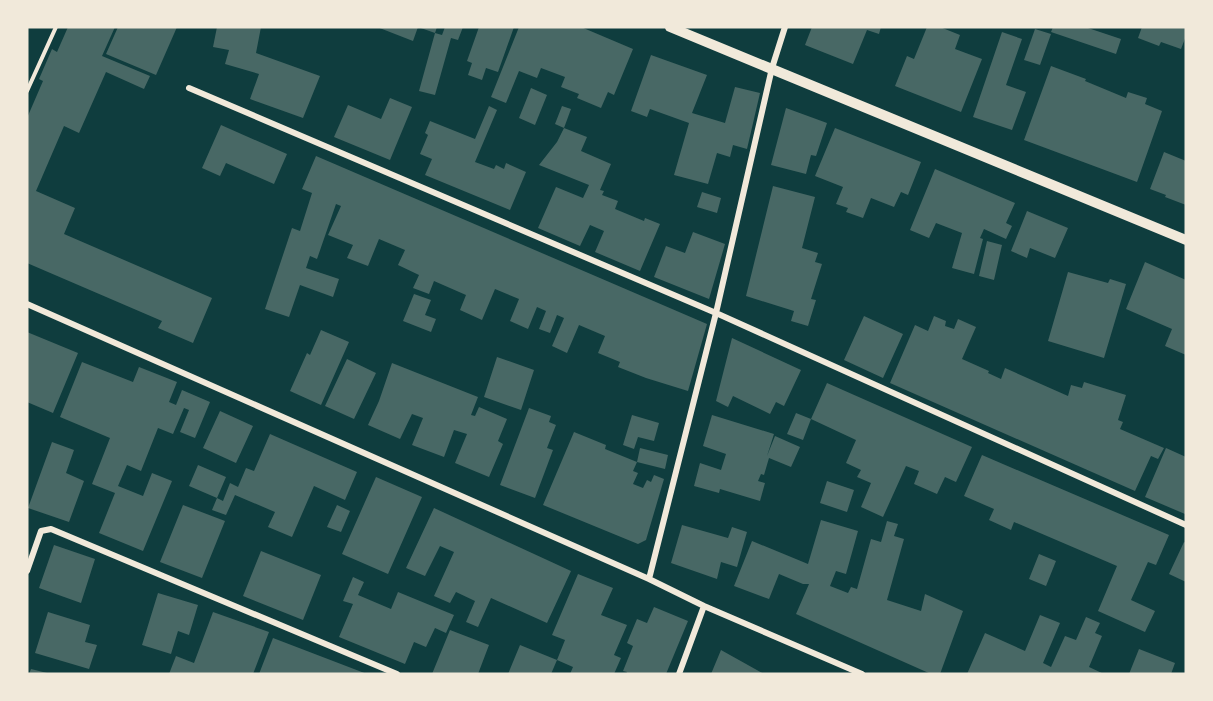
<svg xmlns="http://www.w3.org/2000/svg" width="1213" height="701" font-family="Quicksand,sans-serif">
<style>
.building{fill:#486865}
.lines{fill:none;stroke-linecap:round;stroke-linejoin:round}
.path{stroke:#f1e9da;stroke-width:4}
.minor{stroke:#f1e9da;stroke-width:6}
.tertiary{stroke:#f1e9da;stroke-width:10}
</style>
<rect width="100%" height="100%" fill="#0f3d3e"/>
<path class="building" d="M68,27H115L102,56L150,76L144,89L106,72L79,133L64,126L36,191L75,208L64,234L212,298L193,343L158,328L162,321L27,263V118L43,81L39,79L52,49L57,52Z
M118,27H177L156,75L106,54Z
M217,27H261L256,53L320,76L303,118L250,99L259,74L225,64L229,50L213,47Z
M377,27H437L435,33L418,27L413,41Z
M445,27H463L458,40L451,38L435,95L419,91L435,33L442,35Z
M479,27H514L498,72L486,68L482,80L468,75L472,63L467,61Z
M519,27H581L633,49L614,95L608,92L601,108L577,98L579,94L561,87L565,77L541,68L537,78L519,71L506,103L491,97Z
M812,27H881L879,34L867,30L853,64L805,45Z
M927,27H940L960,35L955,49L982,59L961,112L895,86L907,56L914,59Z
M1053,27H1085L1121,39L1116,54L1051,32Z
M1142,27H1186V36L1181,49L1161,42L1159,46L1138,38Z
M1035,29L1051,34L1040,65L1024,60Z
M1002,32L1022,39L1006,85L1026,92L1012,130L973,117Z
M651,55L707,75L692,113L725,123L735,87L760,93L747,149L733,145L730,157L717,153L708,184L674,175L689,123L650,109L647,117L631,111Z
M1051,66L1086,79L1085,81L1126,98L1128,92L1147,98L1145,104L1162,111L1137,182L1024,140Z
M531,88L547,95L535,125L519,118Z
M390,98L412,107L390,160L334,137L348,105L381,119Z
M489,106L497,110L475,162L494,169L496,165L504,169L506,163L526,172L510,210L425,175L432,159L420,154L428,135L425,133L430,121L475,139Z
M562,106L571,109L564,128L555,124Z
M786,108L827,123L816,156L811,155L806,174L771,165Z
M221,125L287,154L274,184L226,163L220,176L202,168Z
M564,128L587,137L581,151L611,164L600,190L604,191L602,195L618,201L615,209L644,221L645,218L660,224L640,271L595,252L604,231L590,225L580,246L538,228L556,187L583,198L589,185L539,165L557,142Z
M835,128L921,162L908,195L901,192L894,207L871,198L863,218L846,212L848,208L836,204L843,187L815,176Z
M1164,152L1186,161V205L1165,197L1166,195L1150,189Z
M316,156L707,324L688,391L646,378L618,367L620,362L598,353L605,336L579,325L567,353L552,346L564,318L557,315L550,333L539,329L546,311L537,307L528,329L510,321L519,299L495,289L482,320L460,310L466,295L434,281L429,294L413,288L419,275L398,265L405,250L379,239L368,266L347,258L353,245L328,235L341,206L336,204L317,259L310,256L306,268L339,279L333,297L300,285L289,317L265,309L292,228L300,231L312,193L302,189Z
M935,169L1015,203L1006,223L1012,226L1006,239L984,229L980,238L983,239L974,274L952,268L962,233L936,223L929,238L910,230Z
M773,186L815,197L802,248L818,253L815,262L822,264L811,299L816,300L808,326L791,321L794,311L746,296Z
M702,192L721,198L717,213L697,207Z
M1027,211L1068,228L1055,258L1030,248L1027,258L1011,251Z
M693,232L725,244L709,299L654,277L666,246L685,253Z
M987,241L1002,245L994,280L979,276Z
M1145,262L1186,280V355L1165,346L1172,329L1126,309Z
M1068,272L1108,283L1110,279L1126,284L1104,358L1048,341Z
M414,294L431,300L425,315L436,319L431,332L403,321Z
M864,316L903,334L883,378L844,360Z
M934,316L946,321L945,326L954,329L958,319L976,327L962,359L989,371L988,373L1001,379L1005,368L1068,396L1071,385L1082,388L1084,382L1126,395L1118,420L1123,422L1120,429L1164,448L1158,459L1151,456L1135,491L890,383L915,325L928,331Z
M321,330L349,342L321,405L290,391L307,353L310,355Z
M27,332L78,353L53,413L27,402Z
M732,338L801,370L784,406L776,402L770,414L733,396L728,407L716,401Z
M497,357L534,370L521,410L484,397Z
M347,359L376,373L354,419L325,406Z
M82,362L133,382L139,367L177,382L169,402L176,405L182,390L210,402L195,438L180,432L189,410L184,408L173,434L158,428L141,471L127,465L118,486L143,496L152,473L172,481L143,551L99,533L115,493L92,484L110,438L60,417Z
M392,363L478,397L471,415L475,416L479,407L507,419L498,441L503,444L489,477L455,463L467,434L454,430L444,457L412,445L423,418L412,414L400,439L368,425L379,401Z
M827,383L972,447L956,482L945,477L937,494L914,484L919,471L906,466L883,517L861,507L871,483L857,477L861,470L846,463L856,440L811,419Z
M529,408L551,416L549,422L556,425L547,448L553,450L535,498L500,485Z
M220,411L253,426L236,463L203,448Z
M796,413L811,419L803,440L787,434Z
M632,415L659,423L654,441L638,437L634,449L623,445Z
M712,415L774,434L767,456L775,436L800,447L791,467L769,458L764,475L761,474L758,481L765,483L760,501L720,489L719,493L694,486L700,463L721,470L726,454L703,446Z
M574,432L606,445L605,449L637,462L633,471L638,473L633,484L643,488L647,480L651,482L654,475L664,479L646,540L638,544L543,505Z
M270,434L357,472L345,500L314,486L292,537L268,527L275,512L235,495L226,515L212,510L217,498L223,501L230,483L238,487L246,468L254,471Z
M52,442L74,450L66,473L84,481L69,522L28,508Z
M640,448L668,455L665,469L637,462Z
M1166,448L1186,457V511L1185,514L1145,497Z
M982,455L1169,535L1156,565L1148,562L1131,600L1155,611L1145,632L1098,611L1117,566L1014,522L1011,530L989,520L994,509L964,496Z
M198,465L226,477L217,498L189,486Z
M376,477L422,497L388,574L342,554Z
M827,481L854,490L847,512L820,503Z
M183,505L225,521L202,578L160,562Z
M337,505L350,511L341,532L327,527Z
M434,508L571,571L547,623L491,598L478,627L466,622L475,601L456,592L450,603L434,596L454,552L440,546L425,576L406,568Z
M821,520L858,531L846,574L836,571L830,586L848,593L851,587L857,589L871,539L881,542L887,521L898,524L894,536L904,539L887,600L921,611L925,594L963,611L940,674H931L796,614L809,584H803L779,574L769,599L734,586L752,541L808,564Z
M682,525L728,538L732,527L747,532L737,567L721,562L717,579L671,563Z
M1184,542L1186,543V582L1169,574Z
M54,545L95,559L81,603L39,588Z
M261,551L321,575L303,620L243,596Z
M1039,554L1056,561L1046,586L1029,579Z
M578,574L613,588L601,615L627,625L614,655L621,658L614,674H570L573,667L557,660L565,640L552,635Z
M353,577L364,582L358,595L391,609L398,592L454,615L446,633L435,628L426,647L414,642L405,664L339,637L353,604L343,601Z
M158,593L198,605L189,635L178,631L171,654L142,645Z
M654,607L688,621L666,674H626L627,672L623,671L633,646L627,643L637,619L647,623Z
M48,612L90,625L85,642L97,645L89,669L35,653Z
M213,612L269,632L253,674H169L176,656L194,663Z
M1040,615L1060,623L1043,663L1051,667L1065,636L1076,640L1086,617L1100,623L1095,633L1102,636L1089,667L1104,674H967L985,633L1025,651Z
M450,630L489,645L478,674H432Z
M273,638L367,674H259Z
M520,645L557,660L551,674H508Z
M1139,649L1175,663L1171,674H1129Z
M721,650L764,674H711Z
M31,669L47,673V674H29Z"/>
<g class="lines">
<path class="path" d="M27,91L56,27"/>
<path class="minor" d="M189,88L716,313L1186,525
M27,304L649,579L704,606L862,674
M27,571L41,531L51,529L397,674
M649,579L716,313L772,68L785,27
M679,674L704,606"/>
<path class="tertiary" d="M670,27L1186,240"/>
</g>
<rect width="1213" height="701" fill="none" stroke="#f1e9da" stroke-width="57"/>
</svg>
